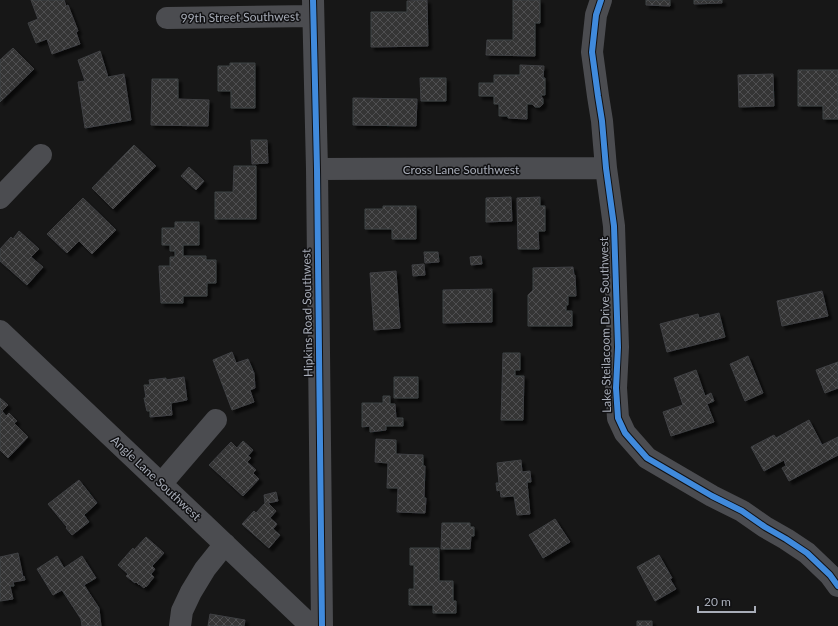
<svg xmlns="http://www.w3.org/2000/svg" width="838" height="626" font-family="Lato,sans-serif">
<style>
.building{fill:url(#building-cross-hatch);stroke:#3f4043;filter:url(#shadow)}
.lines{fill:none;stroke-linecap:round;stroke-linejoin:round}
.minor{stroke:#4b4c50;stroke-width:22}
.cycleway-casing{stroke:#111113;stroke-width:8}
.cycleway{stroke:#408adc;stroke-width:6}
.labels{text-anchor:middle;dominant-baseline:central;stroke-width:3;stroke-linejoin:round;paint-order:stroke}
.street-label{font-size:12px;fill:#a8adb8;stroke:#111113}
</style>
<defs>
<pattern id="building-cross-hatch" width="8" height="8" patternUnits="userSpaceOnUse"><rect width="8" height="8" fill="#353536"/><path d="M0 0l8 8M0 8l8-8" fill="none" stroke="#4f5051"/></pattern>
<filter id="shadow"><feDropShadow dx="3.5" dy="3.5" stdDeviation="1" flood-color="#0009"/></filter>
</defs>
<rect width="100%" height="100%" fill="#171717"/>
<path class="building" d="M31,0H64L66,6L68,5L78,31L76,32L80,44L52,54L47,39L36,43L28,23L38,19Z
M427,0L428,46L371,47V12H407V1Z
M513,0H540V23H535V56L486,55L487,40H513Z
M646,0H670V6L646,5Z
M694,0H722V3L694,4Z
M13,48L34,69L0,102V60Z
M100,51L108,77L124,74L131,120L85,128L78,82L85,81L78,60Z
M230,63H255V108H231V91H218V66H230Z
M520,65L544,66L543,78H545V95H541V96L543,99V104L540,107H535L532,104H527V119L508,118V116H499V104H494V96H479V83H494V75H520Z
M798,70H838V119H823V106H798Z
M773,74L774,106L739,107L738,75Z
M420,78H446V101H421Z
M152,79H178V99L209,100L208,126L151,125Z
M353,98L417,99L416,126L353,125Z
M251,140H267L268,163L252,164Z
M134,145L156,166L113,209L92,188Z
M234,166H256V219H215V192H233Z
M189,167L204,181L196,190L181,176Z
M511,197L512,221L486,222V198Z
M540,197V206H545V231H538L539,249H518L517,198Z
M83,198L116,230L92,254L79,241L67,253L47,234Z
M383,206H416V239H392V229H365V209H383Z
M175,222H199V245H183V256H206V260H216V283H207V296H183V303H161L159,266H170V257H175V251H170V245H162V228H175Z
M19,231L39,249L31,257L43,267L27,285L0,261V249L11,237L13,239Z
M424,252H438L439,262L425,263Z
M481,256L482,264L471,265L470,257Z
M424,264L425,275L413,276L412,265Z
M573,267L574,275H575L576,296H568V305H566V311H572V326H528V295L533,290V268Z
M396,271L400,328L374,330L370,273Z
M492,289V322L443,323V290Z
M822,291L828,316L782,326L777,301Z
M719,313L725,337L667,352L660,324L698,314L699,318Z
M232,352L236,363L248,359L254,373L255,388L250,390L254,402L232,410L213,360Z
M503,353H520V370H515V376H524L523,420H501Z
M748,356L763,393L745,401L730,364Z
M838,362V388L825,393L816,370Z
M696,370L705,396L711,393L714,401L707,404L714,422L671,436L663,412L683,405L674,378Z
M184,377L187,400L171,403L172,415L150,417V411H147L146,407L144,398H146L144,385H150L149,380L166,378V380Z
M394,377H418V398H394Z
M383,396H390V404H395L396,418H403V426H386V430L370,432V426L362,427V403H383Z
M0,398L8,405L2,411L6,416L9,413L17,421L14,423L28,437L8,458L0,450Z
M809,420L822,445L838,437V455L789,481L782,468L786,466L784,460L764,471L751,447L774,435L776,438Z
M376,439L396,440V454L423,455V466H425L424,498H426L425,513L397,512L398,488H387L388,463L375,462Z
M243,441L253,450L248,456L251,458L247,462L256,470L253,473L259,479L243,496L209,465L231,442L237,448Z
M521,460L522,472L530,471L531,482H527L530,514L517,515L514,496L501,497L500,490L497,491L496,483H499L497,463Z
M79,480L97,503L85,514L84,515L89,522L72,535L66,528L67,527L48,504Z
M276,492L278,501L268,503L276,511L270,518L277,524L273,529L280,535L269,548L242,524L254,511L256,513L265,503L264,495Z
M555,519L570,542L543,558L529,535Z
M442,523H470V527H474V536H471L470,549H441Z
M146,537L164,553L152,566L155,569L151,574L154,577L146,587V586L144,588L139,584V585L136,582L135,583L126,576L128,574L118,565L133,548L134,550Z
M410,548H439V581H453V601H456V613H433V605H409V589H414V565H410Z
M18,553L23,577L24,576L25,580L13,582L14,586H10L13,599L0,601V557Z
M659,555L672,578L670,579L676,589L655,601L637,567Z
M57,556L64,568L82,556L96,578L84,585L99,608L101,626H82L81,619L62,590L53,595L37,569Z
M210,614L245,620L244,626H208Z
M637,621H652V626H637Z"/>
<g class="lines">
<path class="minor" d="M313,0L317,169L322,626
M601,0L596,15L592,52L598,96L602,121L606,168L614,226L618,347L616,388L618,418L625,433L647,458L712,496L742,511L765,527L786,539L807,553L830,575L838,586
M167,18L313,16
M317,169L606,168
M0,198L41,155
M0,331L311,626
M161,484L216,420
M180,626L182,611L191,592L205,569L225,544"/>
<defs>
<path id="cycleway" d="M313,0L317,169L322,626
M601,0L596,15L592,52L598,96L602,121L606,168L614,226L618,347L616,388L618,418L625,433L647,458L712,496L742,511L765,527L786,539L807,553L830,575L838,586"/>
</defs>
<use href="#cycleway" class="cycleway-casing"/>
<use href="#cycleway" class="cycleway"/>
</g>
<g class="labels">
<g class="street-label">
<text transform="translate(240 17) rotate(-1)">99th Street Southwest</text>
<text x="461" y="169">Cross Lane Southwest</text>
<text transform="translate(307 313) rotate(-91)">Hipkins Road Southwest</text>
<text transform="translate(605 325) rotate(-91)">Lake Steilacoom Drive Southwest</text>
<text transform="translate(156 478) rotate(43)">Angle Lane Southwest</text>
</g>
</g>
<path d="M698 606v6h57v-6" fill="none" stroke="#a8adb8" stroke-width="2"/>
<text x="704" y="606" font-size="12" fill="#a8adb8" stroke="#111113" stroke-width="3" paint-order="stroke">20 m</text>
</svg>
